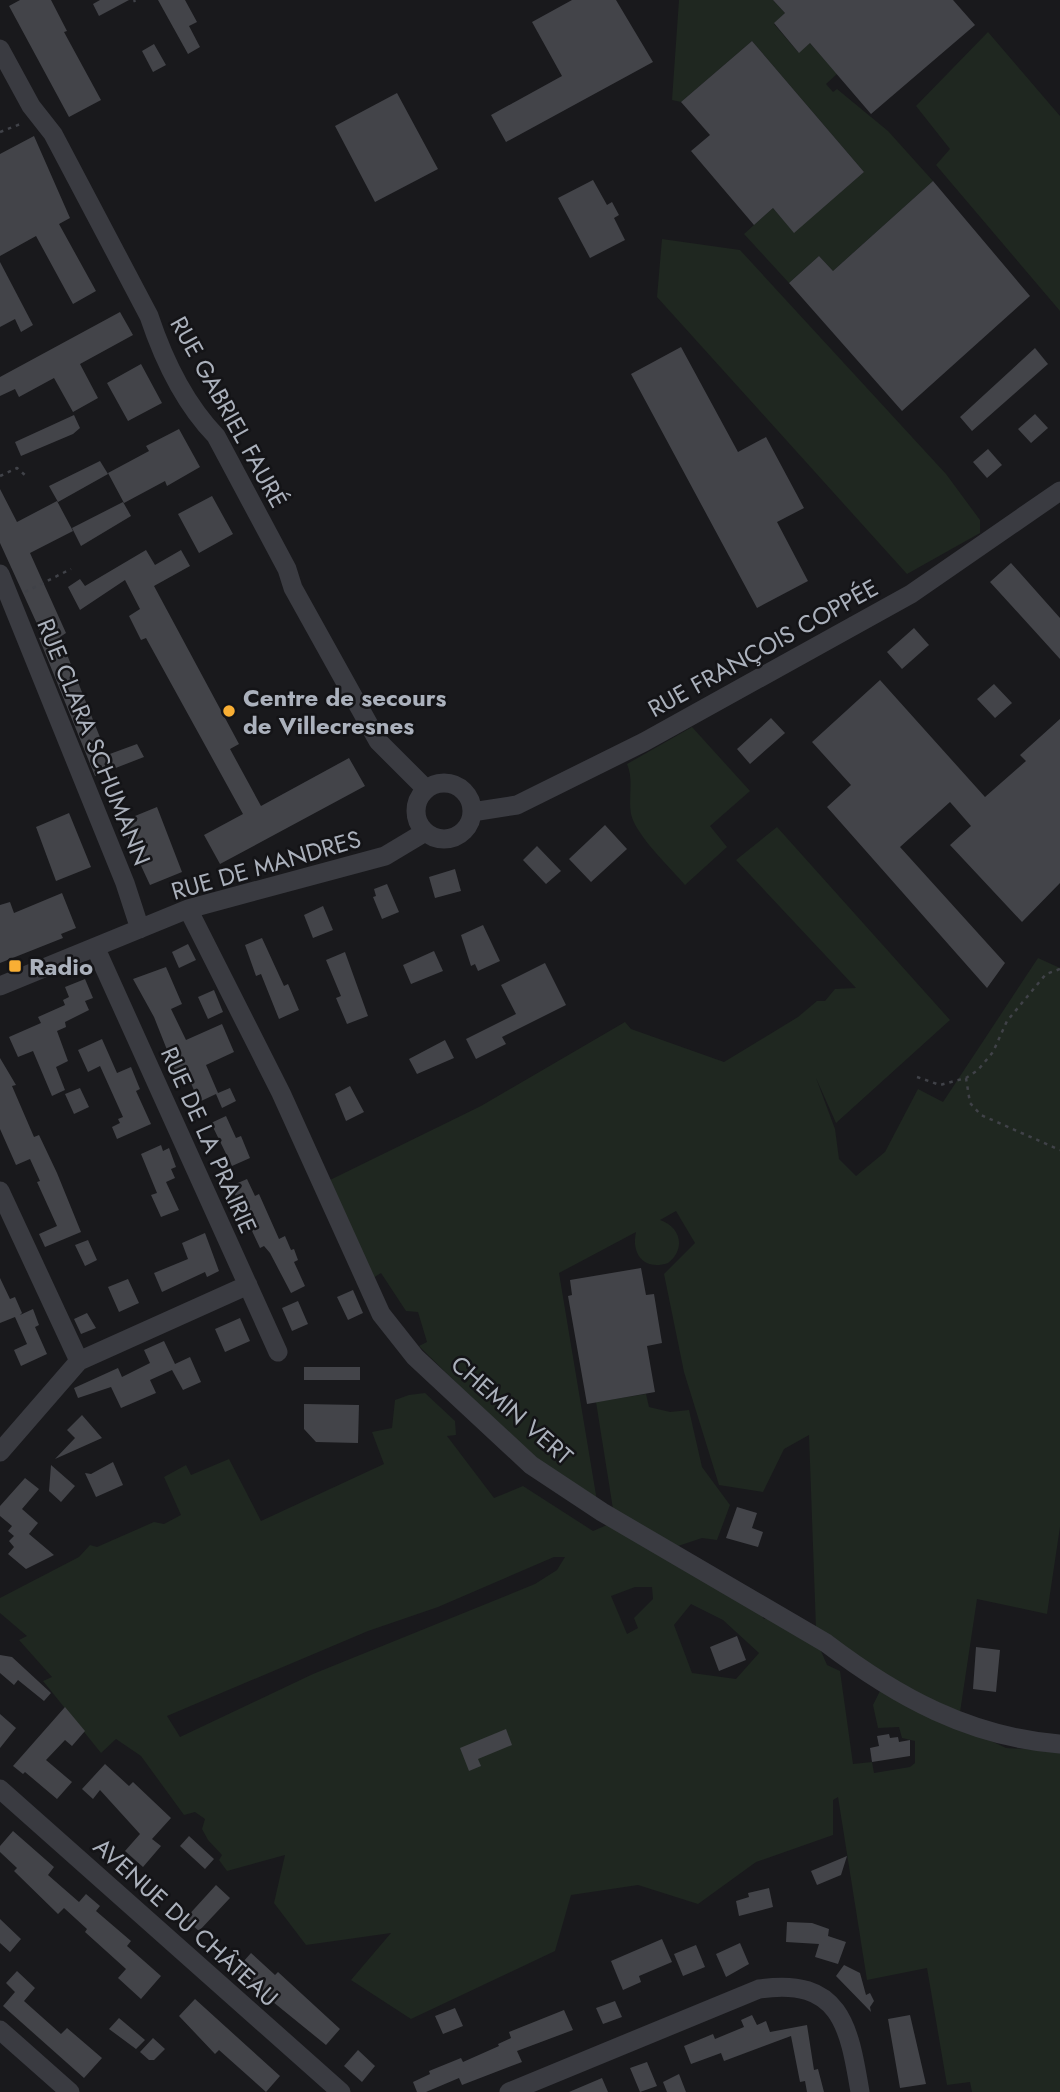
<svg xmlns="http://www.w3.org/2000/svg" width="1060" height="2092" font-family="Jost,sans-serif">
<style>
.green{fill:#1f2720;fill-rule:evenodd}
.building{fill:#434449}
.lines{fill:none;stroke-linecap:round;stroke-linejoin:round}
.path{stroke:#404248;stroke-width:2.5;stroke-dasharray:3.5 5;stroke-linecap:butt}
.minor{stroke:#3a3b41;stroke-width:19}
.poi-dot{fill:#f9af34;stroke:#141417;stroke-width:2.5}
.labels{text-anchor:middle;dominant-baseline:central;stroke-width:5;stroke-linejoin:round;paint-order:stroke}
.street-label{font-size:24px;fill:#abb1bc;stroke:#141417}
.poi-label{font-size:24px;font-weight:bold;fill:#abb1bc;stroke:#141417;text-anchor:start}
</style>
<rect width="100%" height="100%" fill="#19191c"/>
<path class="green" d="M679,0H773L785,13L774,24L798,52L810,43L837,74L826,84L833,92L837,89L888,131L933,181L833,271L819,256L789,283L744,234L773,208L794,232L864,172L752,41L681,102L672,100Z
M988,32L1060,116V311L936,165L950,149L916,106Z
M662,239L740,250L946,474L980,520V533L907,574L657,297Z
M692,727L750,791L710,826L727,847L685,885C670,867 636,836 631,814C628,797 634,780 627,764Z
M777,827L950,1020L836,1123L816,1078L835,1129L839,1159L856,1176L885,1152L918,1089L943,1102L1038,958L1060,968V1527L1047,1614L977,1599L959,1719L851,1655L816,1629L809,1435L784,1449L763,1492L719,1485L684,1372L664,1274L695,1243L676,1211L660,1220C681,1227 686,1249 668,1263C644,1271 631,1254 636,1232L559,1273L597,1501L530,1456L419,1346L427,1342L418,1312L406,1311L381,1273L373,1278L330,1180L481,1106L625,1022L631,1029L724,1062L798,1017L817,1001H825L835,989L856,988L736,860Z
M425,1393L455,1421L456,1435L447,1436L494,1498L523,1486L593,1531L607,1525L742,1589L764,1619L786,1611L809,1623L827,1665L840,1671L853,1764L872,1762L874,1773L910,1767L915,1763V1741L902,1738L899,1727L878,1728L873,1705L881,1689L1006,1748L1060,1751V2092H972L970,2082L947,2085L927,1968L867,1980L838,1797L833,1800V1835L756,1862L698,1904L638,1885L571,1895L555,1951L411,2019L351,1980L391,1933L306,1945L274,1903L285,1855L227,1871L219,1860L222,1855L208,1840L202,1829L205,1819L195,1812L184,1815L141,1756L116,1739L101,1753L43,1681L52,1677L19,1640L27,1636L0,1613V1598L79,1557L90,1545L97,1547L154,1522L164,1524L181,1515L164,1477L186,1465L191,1475L229,1459L261,1521L384,1464L372,1432L392,1428L395,1400L409,1395ZM554,1557H565L557,1570L535,1584L313,1674L180,1737L167,1716L368,1631L438,1607ZM635,1587H652L653,1599L634,1618L638,1628L627,1634L611,1596ZM691,1604L723,1620L759,1653L736,1679L692,1673L674,1625Z
M646,1394L649,1407L670,1412L689,1410L702,1467L730,1505L717,1540L702,1538L678,1546L613,1509L596,1402Z"/>
<path class="building" d="M20,0H51L67,31L64,32L101,100L69,117L9,6Z
M100,0H129L99,16L93,4Z
M158,0H185L197,22L189,26L200,47L188,54Z
M572,0H616L653,62L506,142L491,115L562,76L532,22Z
M773,0H953L975,25L871,114L810,43L799,53L774,23L785,13Z
M752,41L864,172L794,233L773,208L754,225L691,151L710,135L681,102Z
M154,44L166,65L153,72L142,51Z
M397,93L438,169L375,202L335,126Z
M34,136L70,218L59,224L96,291L73,304L36,236L0,256V154Z
M593,180L607,205L612,202L619,215L614,218L625,240L590,258L558,198Z
M933,181L1030,296L902,411L789,283L819,256L833,271Z
M0,262L33,325L21,332L15,319L0,327Z
M120,312L133,335L80,364L98,398L73,412L54,378L19,397L15,389L0,396V377Z
M681,347L738,452L766,437L804,508L777,522L808,581L757,608L631,374Z
M1035,348L1048,364L972,431L960,417Z
M141,364L162,403L128,421L107,383Z
M1035,414L1048,428L1031,443L1018,429Z
M74,415L80,428L73,434L21,456L15,442Z
M179,429L200,467L167,486L165,481L124,503L108,473L149,451L146,446Z
M988,449L1002,465L987,478L973,462Z
M100,461L108,474L58,502L49,486Z
M0,489L17,522L57,501L73,531L30,553L66,633L60,637L107,755L137,744L144,757L95,776L39,638L43,637L0,543Z
M212,496L233,534L199,553L178,514Z
M123,502L131,516L81,546L72,528Z
M146,550L155,565L181,550L190,566L154,586L239,744L230,749L261,806L349,758L365,786L220,864L204,835L243,814L146,638L141,640L129,616L140,609L125,580L80,610L68,587L80,579L85,586Z
M1011,563L1060,618V659L990,582Z
M914,628L929,645L902,669L887,652Z
M880,680L985,797L1026,761L1020,755L1060,719V883L1022,922L950,845L971,826L950,802L900,847L1005,963L987,988L827,807L851,785L812,742Z
M994,684L1012,703L995,718L977,699Z
M771,718L785,733L750,764L737,749Z
M157,807L182,872L150,885L123,827L137,821L135,816Z
M69,813L91,867L56,881L36,827Z
M605,825L627,849L591,882L569,859Z
M537,846L561,871L546,884L523,860Z
M455,869L461,891L435,898L429,877Z
M387,884L399,912L382,919L373,897L376,896L374,889Z
M62,893L76,928L61,934L63,938L0,963V905L10,902L14,913Z
M323,906L333,930L313,938L304,915Z
M483,925L500,961L478,971L475,964L471,966L461,935Z
M262,938L284,986L288,984L299,1010L279,1019L261,974L256,976L245,945Z
M188,944L196,960L179,968L172,952Z
M434,951L443,971L411,984L403,965Z
M345,952L368,1016L347,1024L336,998L341,996L326,960Z
M545,963L566,1005L502,1037L506,1044L476,1059L466,1039L516,1014L501,985Z
M166,967L182,1004L171,1009L186,1040L222,1024L234,1052L206,1065L218,1093L230,1088L236,1101L222,1108L216,1094L199,1102L184,1067L175,1070L154,1017L133,979Z
M85,979L93,998L85,1001L89,1010L65,1022L66,1027L57,1031L68,1061L56,1067L65,1090L52,1096L33,1051L18,1057L9,1037L41,1023L38,1017L65,1005L63,1000L69,997L65,987Z
M214,990L223,1012L208,1019L198,997Z
M102,1039L117,1073L131,1067L140,1089L136,1091L151,1124L117,1139L112,1127L120,1123L118,1119L123,1117L100,1066L88,1072L78,1050Z
M445,1040L454,1058L417,1074L409,1059Z
M0,1058L16,1085L12,1086L34,1137L39,1135L57,1173L81,1232L45,1247L39,1234L57,1226L37,1182L40,1181L30,1159L16,1165L0,1129Z
M350,1086L364,1112L346,1121L335,1094Z
M80,1088L89,1107L74,1114L65,1094Z
M226,1116L236,1138L241,1136L250,1158L232,1166L211,1123Z
M161,1145L163,1151L169,1148L176,1167L171,1169L175,1178L166,1182L179,1210L161,1217L151,1195L157,1193L141,1154Z
M247,1179L255,1196L259,1194L279,1239L285,1236L291,1250L294,1249L298,1260L294,1262L305,1286L291,1293L270,1253L264,1246L260,1248L231,1186Z
M205,1233L219,1271L207,1277L205,1272L162,1292L154,1273L188,1259L182,1243Z
M88,1240L97,1260L85,1266L75,1245Z
M641,1268L646,1295L654,1294L662,1343L647,1346L655,1392L587,1404L568,1296L572,1295L570,1280Z
M0,1278L10,1299L15,1297L22,1313L20,1315L33,1309L39,1325L35,1327L47,1354L21,1366L14,1350L27,1344L15,1317L0,1323Z
M128,1279L139,1303L119,1312L108,1287Z
M353,1290L363,1313L348,1320L337,1297Z
M298,1301L308,1324L292,1331L282,1308Z
M87,1313L96,1328L81,1334L74,1319Z
M240,1318L250,1341L225,1352L215,1329Z
M164,1341L175,1364L190,1357L201,1382L183,1390L172,1370L150,1380L156,1393L121,1408L111,1387L78,1398L74,1388L118,1368L122,1377L150,1363L144,1350Z
M304,1367H360V1380H304Z
M304,1404L359,1405L358,1443L316,1442L304,1429Z
M82,1415L102,1438L55,1459L75,1438L67,1430Z
M113,1462L123,1485L96,1497L85,1473L91,1474Z
M51,1465L75,1486L61,1502L49,1491Z
M25,1478L39,1489L22,1509L38,1523L29,1534L54,1555L26,1569L8,1554L14,1547L9,1541L14,1536L8,1531L12,1526L0,1516V1506Z
M737,1507L757,1513L752,1528L763,1532L758,1547L726,1538Z
M737,1636L746,1660L719,1671L710,1647Z
M976,1647L1000,1650L996,1692L973,1689Z
M0,1655L12,1657L51,1693L44,1701L18,1680L14,1685L0,1673Z
M65,1707L85,1731L72,1746L65,1740L46,1760L72,1782L57,1799L25,1772L23,1774L13,1766Z
M0,1714L16,1728L0,1748Z
M506,1729L512,1745L478,1759L481,1766L469,1771L460,1748Z
M889,1734L890,1738L898,1737L899,1742L910,1740V1756L872,1762L870,1748L879,1746L877,1736Z
M105,1764L129,1786L133,1782L171,1818L152,1839L161,1846L143,1867L125,1851L140,1834L100,1790L93,1799L82,1789Z
M13,1831L54,1867L48,1875L79,1902L86,1894L100,1906L96,1911L131,1941L127,1946L161,1976L141,1999L118,1978L126,1969L85,1932L87,1929L64,1908L58,1914L14,1871L17,1868L0,1852V1846Z
M189,1836L214,1859L205,1869L180,1846Z
M847,1856L841,1875L817,1885L811,1871Z
M216,1885L230,1898L199,1931L185,1919Z
M769,1888L773,1907L739,1916L736,1901L749,1897L748,1893Z
M0,1919L21,1939L10,1952L0,1943Z
M787,1922L812,1923L829,1929L828,1936L846,1942L838,1964L815,1957L819,1944L786,1942Z
M662,1939L672,1962L639,1976L641,1982L623,1990L611,1961Z
M740,1943L749,1964L726,1977L716,1954Z
M696,1945L705,1967L683,1976L674,1954Z
M251,1953L275,1975L278,1972L340,2029L326,2045L235,1971Z
M844,1965L860,1973L866,1995L870,1993L874,2001L870,2007L871,2012L836,1976Z
M17,1971L35,1988L24,2001L61,2034L67,2028L102,2058L84,2078L3,2006L15,1992L6,1983Z
M195,1999L280,2076L266,2092L219,2050L215,2054L179,2016Z
M615,2001L622,2017L603,2024L596,2008Z
M455,2008L463,2026L443,2034L435,2016Z
M564,2010L573,2030L517,2051L522,2062L462,2085L459,2078L426,2092H417L413,2082L430,2074L429,2071L461,2058L463,2062L499,2046L498,2044L511,2038L509,2032Z
M752,2015L757,2025L766,2021L770,2032L807,2025L814,2070L818,2069L824,2092H807L805,2081L800,2082L791,2036L724,2061L721,2053L691,2064L684,2046L713,2034L715,2039L744,2027L741,2020Z
M910,2015L926,2084L900,2088L888,2019Z
M119,2018L145,2040L136,2049L109,2029Z
M153,2038L165,2049L154,2060H149L140,2052Z
M358,2050L375,2066L362,2082L344,2066Z
M647,2062L657,2086L640,2092L630,2068Z
M679,2074L686,2092H667L663,2082Z
M602,2078L608,2092H569Z"/>
<g class="lines">
<path class="path" d="M134,0L135,2
M0,132L23,123
M0,476L17,468L26,476
M25,592L71,569
M917,1077L940,1085L966,1078L978,1070L993,1052L1007,1021L1046,974L1060,969
M966,1078L970,1103L981,1115L1060,1150"/>
<path class="minor" d="M0,49L31,106L53,134L149,316C163,358 185,404 216,436L287,569L293,588L378,741L426,789
M0,574L125,883L140,929
M416 811a28 28 0 1 1 56 0a28 28 0 1 1-56 0Z
M472,812L517,805L644,742L911,594L1060,491
M188,909L281,1093L381,1314L415,1357L531,1465L602,1512L826,1643C897,1697 970,1737 1060,1744
M96,949L278,1352
M0,986L188,909L385,856L425,832
M0,1191L79,1361
M0,1452L79,1361L248,1285
M0,1789L341,2092
M0,2030L70,2092
M509,2092L759,1989C840,1977 849,2025 860,2092"/>
</g>
<g class="poi-dot">
<circle cx="229" cy="711" r="7"/>
<rect x="8" y="959" width="14" height="14" rx="3.5"/>
</g>
<g class="labels">
<g class="street-label">
<text transform="translate(229 412) rotate(61)">RUE GABRIEL FAURÉ</text>
<text transform="translate(763 648) rotate(-29)">RUE FRANÇOIS COPPÉE</text>
<text transform="translate(94 742) rotate(68)">RUE CLARA SCHUMANN</text>
<text transform="translate(266 865) rotate(-16)">RUE DE MANDRES</text>
<text transform="translate(209 1140) rotate(66)">RUE DE LA PRAIRIE</text>
<text transform="translate(512 1410) rotate(41)">CHEMIN VERT</text>
<text transform="translate(186 1922) rotate(42)">AVENUE DU CHÂTEAU</text>
</g>
<g class="poi-label">
<text x="243" y="697">Centre de secours<tspan x="243" dy="28">de Villecresnes</tspan></text>
<text x="29" y="966">Radio</text>
</g>
</g>
</svg>
